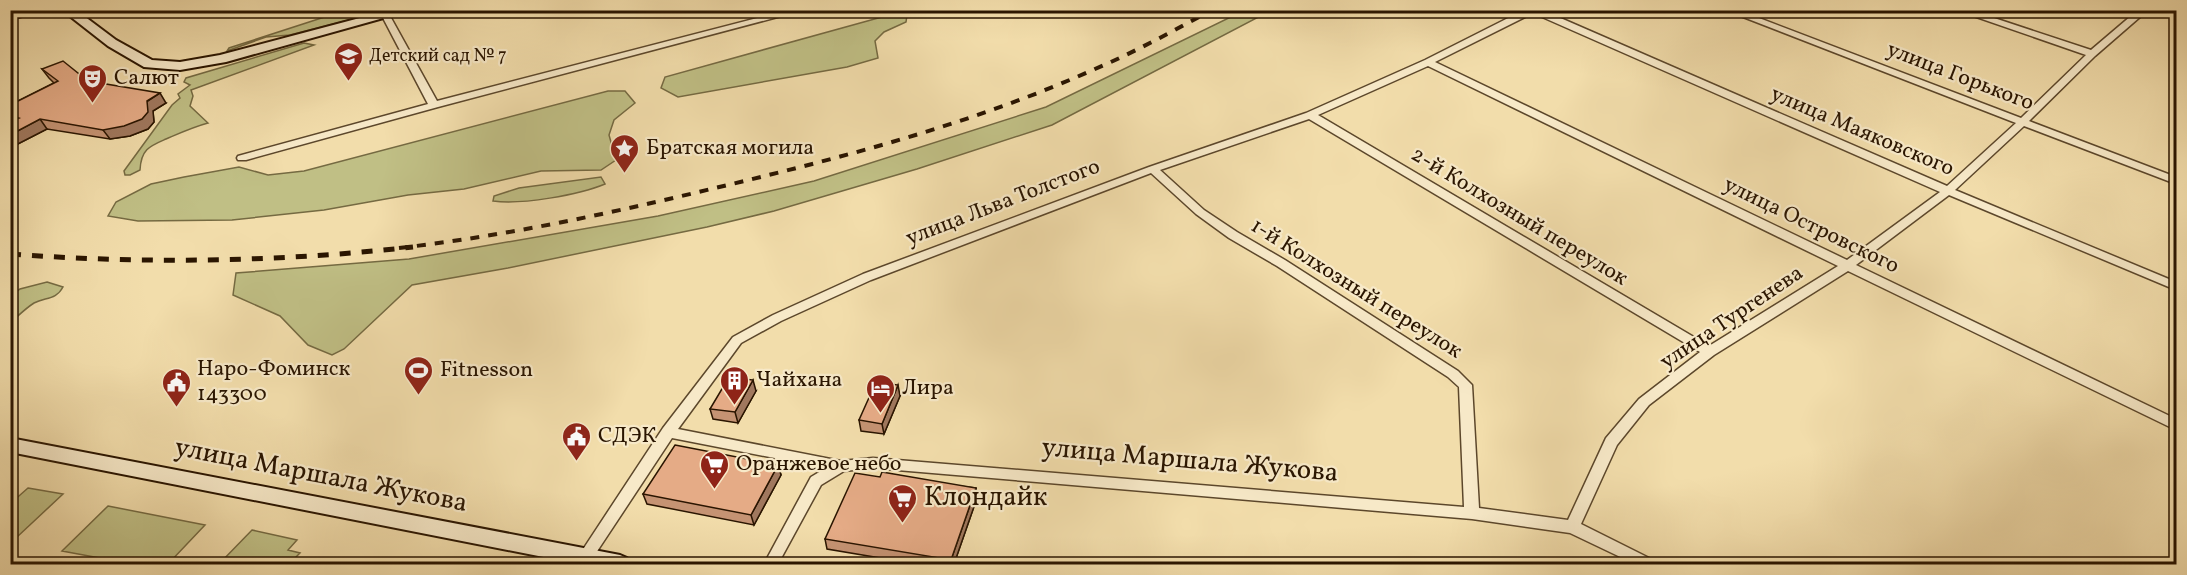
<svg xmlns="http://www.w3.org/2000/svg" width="2187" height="575" font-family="Vollkorn,serif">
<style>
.green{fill:#c0bf85;stroke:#756a42;stroke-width:1.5}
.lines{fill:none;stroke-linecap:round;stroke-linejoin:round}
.street-casing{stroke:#5c472b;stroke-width:3}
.secondary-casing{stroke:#2a1500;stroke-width:4}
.street{fill:#f7e9c8;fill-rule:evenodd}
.secondary{fill:#f7e9c8;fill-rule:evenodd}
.rail-far1{stroke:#2a1500;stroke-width:4;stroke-dasharray:9 9;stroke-linecap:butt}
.rail{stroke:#2a1500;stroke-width:5;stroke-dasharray:11 11;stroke-linecap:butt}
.wall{fill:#c59373;stroke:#2a1500;stroke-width:1.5}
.shaded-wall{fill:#a0785e;stroke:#2a1500;stroke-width:1.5}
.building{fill:#e5ab86;stroke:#2a1500;stroke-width:1.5}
.labels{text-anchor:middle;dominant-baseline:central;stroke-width:4.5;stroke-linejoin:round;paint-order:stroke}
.far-poi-label{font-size:18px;fill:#2a1500;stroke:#f7e9c8;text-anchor:start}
.street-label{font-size:22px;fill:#2a1500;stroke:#f7e9c8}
.poi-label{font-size:22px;fill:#2a1500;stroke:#f7e9c8;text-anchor:start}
.near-street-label{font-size:27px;fill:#2a1500;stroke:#f7e9c8}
.near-poi-label{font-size:27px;fill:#2a1500;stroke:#f7e9c8;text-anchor:start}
</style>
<rect width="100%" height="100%" fill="#f2ddab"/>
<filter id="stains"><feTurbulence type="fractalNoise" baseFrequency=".00333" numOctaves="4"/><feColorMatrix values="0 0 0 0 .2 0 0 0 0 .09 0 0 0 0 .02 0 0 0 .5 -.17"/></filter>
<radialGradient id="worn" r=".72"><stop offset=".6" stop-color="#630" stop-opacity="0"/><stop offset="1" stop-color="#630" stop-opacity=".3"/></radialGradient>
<path class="green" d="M1245,10L1270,11L1052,125L917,169L774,211L707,227L508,268L412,285L344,349L332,355L308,345L280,316L233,295L236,273L409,259L658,216L814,181L1046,107Z
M377,11L380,12L290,35L266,37L227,51L229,48L343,11Z
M889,15H907L906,22L884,32L875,41L878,58L847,67L678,97L661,88L665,77Z
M304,43L314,45L191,90L193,96L190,106L208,123C193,127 180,133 166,139C150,146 141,149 140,170L130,175H125L124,171L172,105L180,98L178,94L190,85L184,82L186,78Z
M608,91H625L635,103L614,120L609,135L616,160L601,170L541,171L464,189L408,195L324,210L232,220L138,221L108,216L116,202L151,184L184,177L239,167L268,175L304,171Z
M601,177L605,184C579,195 521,205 493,201L494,196L519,188Z
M47,282L63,287C56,300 46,297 34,303C26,308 18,316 11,322V296L20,289Z
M28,488L63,494L16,538L11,536V503Z
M108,506L205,525L168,564H132L62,551Z
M252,530L297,540L288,550L300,553L289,564H219Z"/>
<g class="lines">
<defs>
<path id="street" d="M788,10H804L438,107L246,160H238L237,158L238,156L428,104L382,16L383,14H389L390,16L437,101Z
M1524,10H1542L1947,186L2016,123L1725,10H1738L2021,118L2086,55L1956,10H1970L2091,50L2138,10H2148L2095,56L2029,121L2176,177V184L2024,126L1955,190L2176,282V290L1949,195L1856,265L2176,419V430L1848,271L1714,355L1649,405L1617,445L1581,524L1653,560L1655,564H1635L1570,533L1472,519L873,468L844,471L821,485L778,564H764L811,477L826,468L672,438L590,562L585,564L580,562L577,558L580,554L663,428L733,337L773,315L863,274L1149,167L1306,113L1425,60ZM1533,13L1940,192L1847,260L1435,62ZM1428,66L1838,266L1709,346L1318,115ZM1309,119L1700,352L1639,399L1606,438L1568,520L1479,508L1472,385L1458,371L1285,260L1237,232L1204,210L1160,170ZM1151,173L1196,214L1229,238L1277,266L1448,377L1459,387L1464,507L873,458L841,461L678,429L741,343L781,321L871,280Z"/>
<path id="secondary" d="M36,10L34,13L10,19V11Z
M62,10H76L116,40L152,60L180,62L220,55L390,10H412L226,62L180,70L144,67L108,46Z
M10,438L620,555L627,558L630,564H579L10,452Z"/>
</defs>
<use href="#street" class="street-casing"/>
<use href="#secondary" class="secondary-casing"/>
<use href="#street" class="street"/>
<use href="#secondary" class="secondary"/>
<path class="rail-far1" d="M399,248C505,236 607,214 711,189C841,158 972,124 1095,69C1135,52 1173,31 1212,10"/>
<path class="rail" d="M10,254C145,264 278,262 413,247"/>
</g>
<path class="wall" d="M42,69L88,81L166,103L153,111L154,122L148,129L130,136L110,139L47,129L10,148V105L54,83L49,78Z
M756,391L738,423L713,419L710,409Z
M900,396L884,434L861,431L859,420Z
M778,465L781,475L754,525L647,504L643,494Z
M880,477L976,488L977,498L954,564H916L827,549L825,539Z"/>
<path class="shaded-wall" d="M160,93L166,103L153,111L154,122L148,129L130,136L110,139L103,130Z
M40,119L47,129L10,148V135Z
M753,380L756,391L738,423L735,412Z
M898,385L900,396L884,434L882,424Z
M778,465L781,475L754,525L751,515Z
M976,488L977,498L954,564H951V560Z"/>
<path class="building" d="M63,61L88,81L160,93L147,101L148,112L142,119L124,126L103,130L40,119L10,135V122L19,118L10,115V105L58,81L42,69Z
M729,377L753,380L735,412L710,409Z
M876,382L898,385L882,424L859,420Z
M675,445L778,465L751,515L643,494Z
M882,472L976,488L951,560L825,539L855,473L880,477Z"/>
<defs>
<symbol id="school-pin" viewBox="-11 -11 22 30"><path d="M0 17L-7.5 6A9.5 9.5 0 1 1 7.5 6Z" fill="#8f2418" stroke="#f7e9c8"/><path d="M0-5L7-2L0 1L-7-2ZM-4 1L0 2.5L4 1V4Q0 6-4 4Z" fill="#fff"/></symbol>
<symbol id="theatre-pin" viewBox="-11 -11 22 30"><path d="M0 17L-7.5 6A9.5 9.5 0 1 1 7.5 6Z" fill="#8f2418" stroke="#f7e9c8"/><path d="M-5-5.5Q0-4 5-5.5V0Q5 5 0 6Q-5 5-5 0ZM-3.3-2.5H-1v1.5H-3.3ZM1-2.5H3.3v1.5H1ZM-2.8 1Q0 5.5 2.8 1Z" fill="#fff"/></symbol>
<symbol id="sight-pin" viewBox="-11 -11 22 30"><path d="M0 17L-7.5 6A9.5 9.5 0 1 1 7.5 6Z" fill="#8f2418" stroke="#f7e9c8"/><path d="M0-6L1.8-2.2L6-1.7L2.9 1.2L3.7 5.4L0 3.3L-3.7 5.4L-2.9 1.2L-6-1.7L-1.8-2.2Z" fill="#fff"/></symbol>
<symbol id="stadium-pin" viewBox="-11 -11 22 30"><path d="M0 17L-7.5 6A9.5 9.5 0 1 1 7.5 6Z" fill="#8f2418" stroke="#f7e9c8"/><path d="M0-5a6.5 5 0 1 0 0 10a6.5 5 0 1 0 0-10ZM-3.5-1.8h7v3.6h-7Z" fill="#fff"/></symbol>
<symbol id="building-pin" viewBox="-11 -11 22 30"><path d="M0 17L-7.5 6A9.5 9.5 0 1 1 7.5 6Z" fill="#8f2418" stroke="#f7e9c8"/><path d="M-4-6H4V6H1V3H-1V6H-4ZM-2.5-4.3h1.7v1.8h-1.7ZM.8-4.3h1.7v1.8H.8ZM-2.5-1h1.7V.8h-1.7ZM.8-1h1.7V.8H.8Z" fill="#fff"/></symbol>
<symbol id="civic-pin" viewBox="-11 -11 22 30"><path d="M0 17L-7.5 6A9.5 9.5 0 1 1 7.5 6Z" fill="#8f2418" stroke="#f7e9c8"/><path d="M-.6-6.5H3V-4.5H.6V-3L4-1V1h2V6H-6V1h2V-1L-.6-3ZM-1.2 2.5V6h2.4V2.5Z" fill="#fff"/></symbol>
<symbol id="hotel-pin" viewBox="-11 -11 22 30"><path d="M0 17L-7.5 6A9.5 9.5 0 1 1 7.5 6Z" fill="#8f2418" stroke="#f7e9c8"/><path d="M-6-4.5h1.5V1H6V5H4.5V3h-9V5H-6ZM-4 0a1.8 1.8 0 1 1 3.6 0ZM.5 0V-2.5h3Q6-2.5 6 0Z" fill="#fff"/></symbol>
<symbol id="supermarket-pin" viewBox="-11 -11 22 30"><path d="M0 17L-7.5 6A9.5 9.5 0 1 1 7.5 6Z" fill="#8f2418" stroke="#f7e9c8"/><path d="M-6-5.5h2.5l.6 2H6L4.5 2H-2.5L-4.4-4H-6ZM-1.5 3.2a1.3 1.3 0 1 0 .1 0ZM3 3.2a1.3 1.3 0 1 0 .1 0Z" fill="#fff"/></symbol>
</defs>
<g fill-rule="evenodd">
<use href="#school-pin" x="332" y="40" width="33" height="45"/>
<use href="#theatre-pin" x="76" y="62" width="33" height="45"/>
<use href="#sight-pin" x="608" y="132" width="33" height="45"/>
<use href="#stadium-pin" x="402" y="354" width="33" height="45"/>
<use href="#building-pin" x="718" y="364" width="33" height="45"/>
<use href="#civic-pin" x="160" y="366" width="33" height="45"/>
<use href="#hotel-pin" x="864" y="372" width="33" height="45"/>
<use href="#civic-pin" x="560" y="420" width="33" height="45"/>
<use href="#supermarket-pin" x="698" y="448" width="33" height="45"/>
<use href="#supermarket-pin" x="886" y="482" width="33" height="45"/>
</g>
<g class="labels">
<g class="far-poi-label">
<text x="369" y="56">Детский сад № 7</text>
</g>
<g class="street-label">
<text transform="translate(1960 77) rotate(21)">улица Горького</text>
<text transform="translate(1862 132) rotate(23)">улица Маяковского</text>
<text transform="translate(1003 203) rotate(-21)">улица Льва Толстого</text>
<text transform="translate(1519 217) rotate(31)">2-й Колхозный переулок</text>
<text transform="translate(1811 226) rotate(26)">улица Островского</text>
<text transform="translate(1356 289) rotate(32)">1-й Колхозный переулок</text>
<text transform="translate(1732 318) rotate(-34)">улица Тургенева</text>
</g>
<g class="poi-label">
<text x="114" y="78">Салют</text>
<text x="646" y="148">Братская могила</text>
<text x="197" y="369">Наро-Фоминск<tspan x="197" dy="25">143300</tspan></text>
<text x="440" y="370">Fitnesson</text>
<text x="756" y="380">Чайхана</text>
<text x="902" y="388">Лира</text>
<text x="598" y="436">СДЭК</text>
<text x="736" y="464">Оранжевое небо</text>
</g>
<g class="near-street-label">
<text transform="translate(1190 461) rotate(5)">улица Маршала Жукова</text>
<text transform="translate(321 476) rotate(11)">улица Маршала Жукова</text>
</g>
<g class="near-poi-label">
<text x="924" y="498">Клондайк</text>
</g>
</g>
<rect width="2187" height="575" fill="none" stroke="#f2ddab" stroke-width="36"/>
<rect x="12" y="12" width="2163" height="551" fill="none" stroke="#2a1500" stroke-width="3"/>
<rect x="18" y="18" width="2151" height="539" fill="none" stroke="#2a1500" stroke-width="1.5"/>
<rect width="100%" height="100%" filter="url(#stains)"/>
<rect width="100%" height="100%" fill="url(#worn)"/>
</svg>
